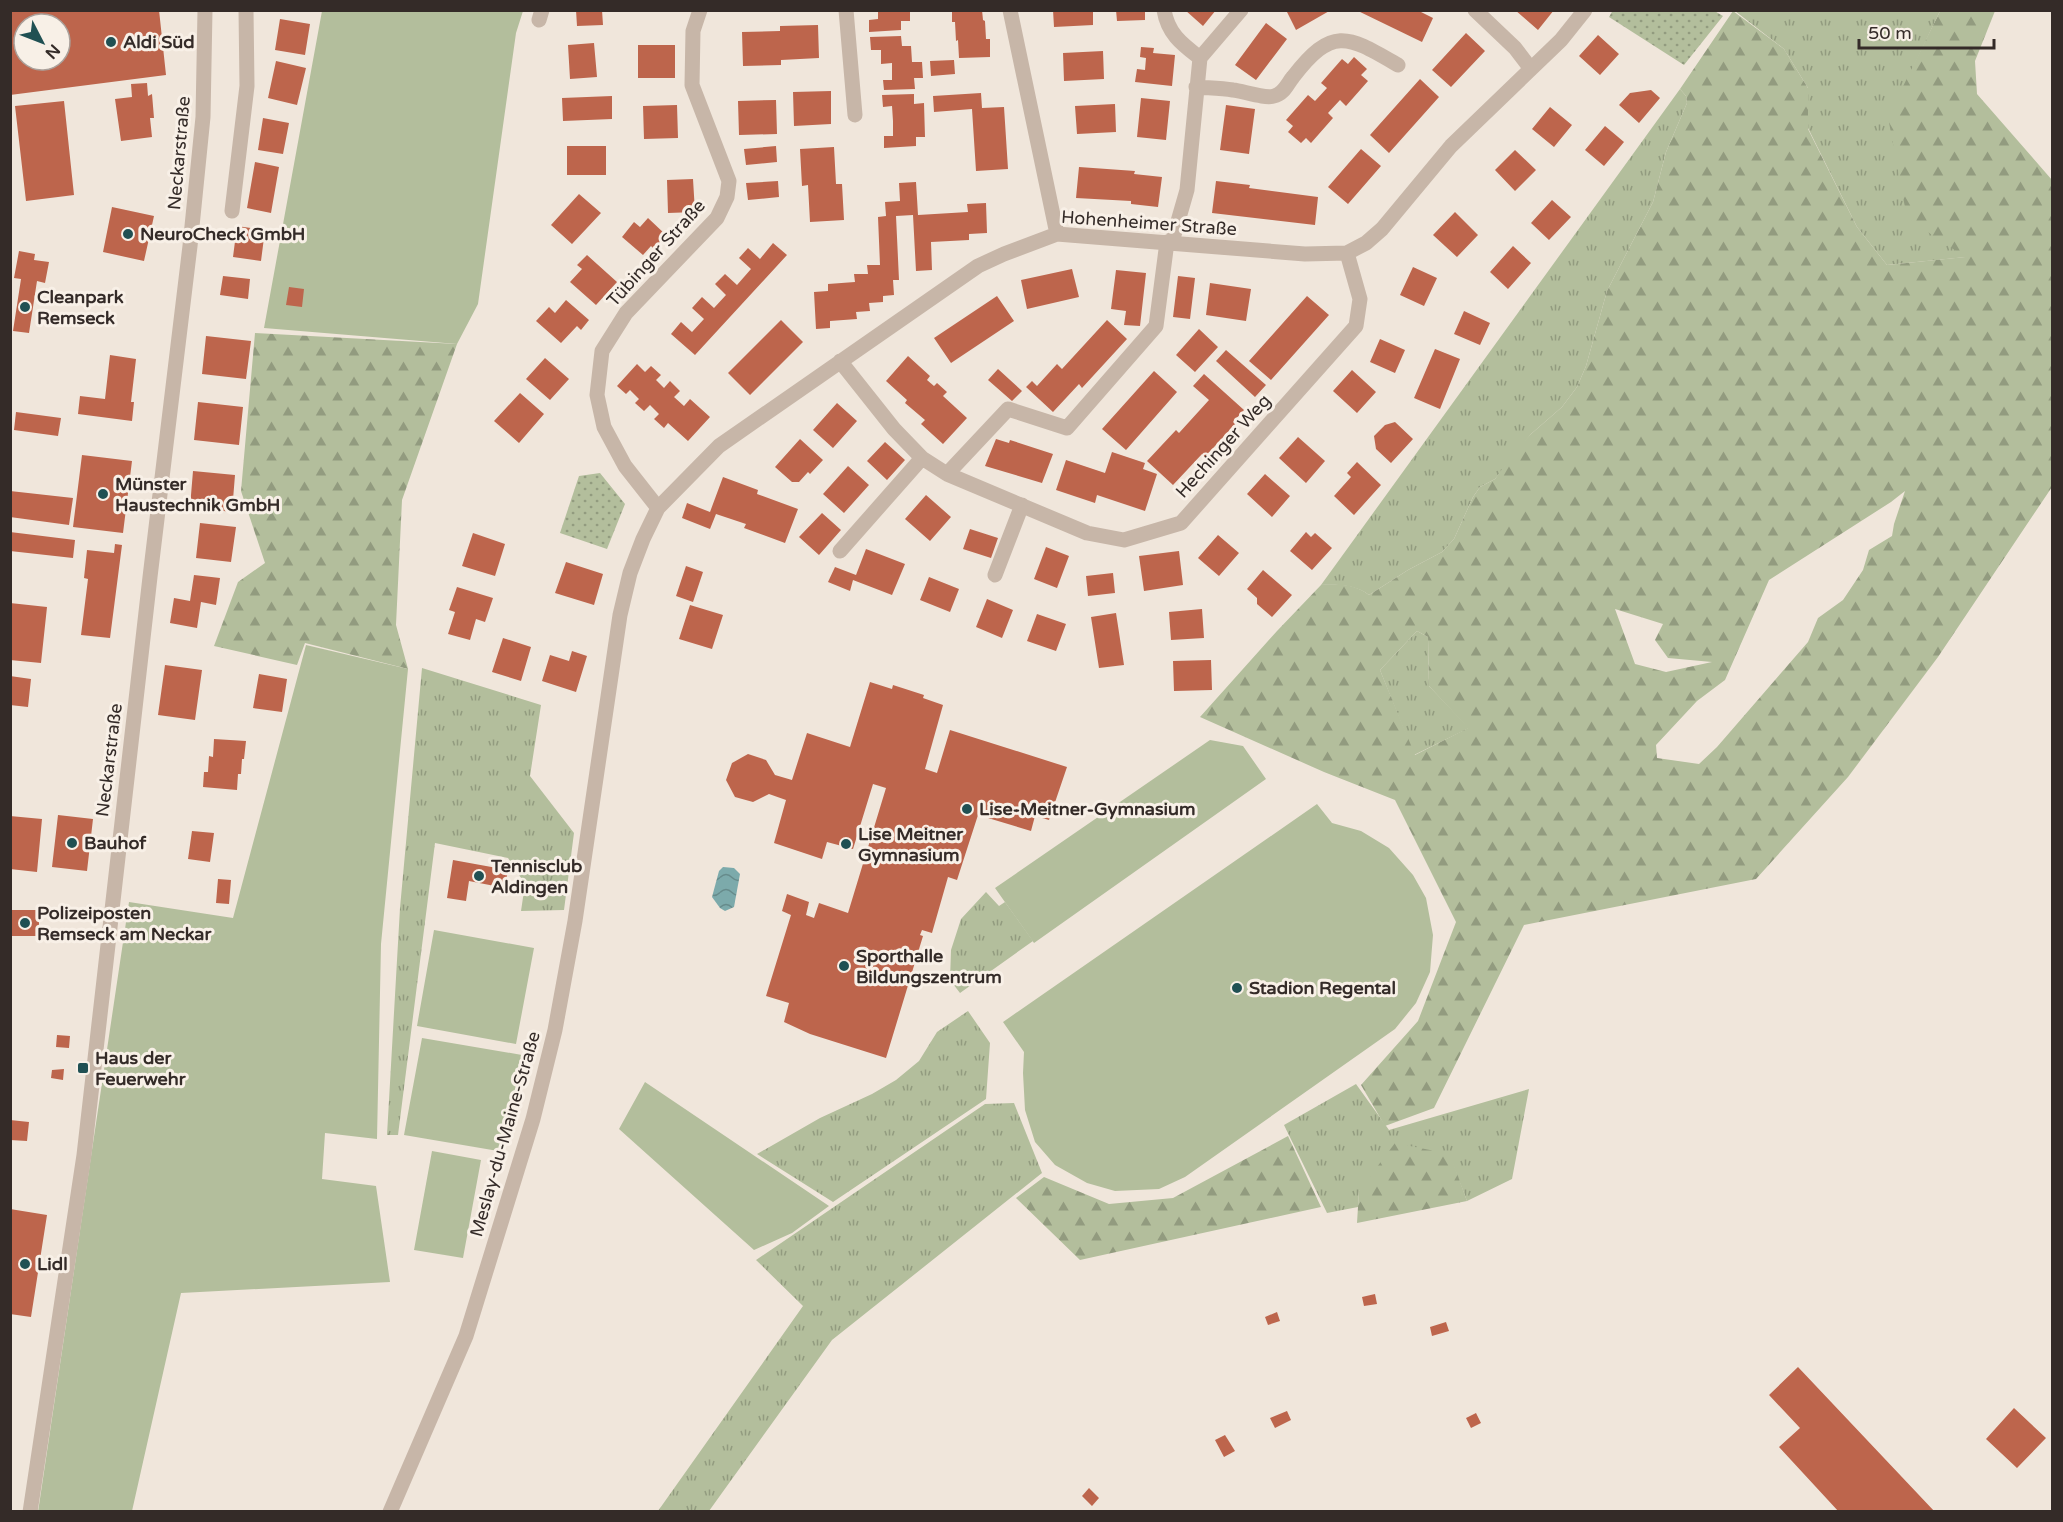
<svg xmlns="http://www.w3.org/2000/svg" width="2063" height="1522" font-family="'Varela Round',sans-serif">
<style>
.grass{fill:url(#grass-tufts)}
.forest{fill:url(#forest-firs);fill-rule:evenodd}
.park{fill:url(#park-dots)}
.garden{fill:#b3be9c}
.water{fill:url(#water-waves)}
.building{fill:#bd654c;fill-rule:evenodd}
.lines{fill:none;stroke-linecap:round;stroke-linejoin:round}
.minor{stroke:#c7b6a8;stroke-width:15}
.poi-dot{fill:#205053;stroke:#f8f0e7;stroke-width:2}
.labels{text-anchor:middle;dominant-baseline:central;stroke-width:6;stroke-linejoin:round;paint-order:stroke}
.poi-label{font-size:18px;font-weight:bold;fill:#342b28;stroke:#f8f0e7;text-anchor:start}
.street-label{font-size:18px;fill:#342b28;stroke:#f8f0e7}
</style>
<defs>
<pattern id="grass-tufts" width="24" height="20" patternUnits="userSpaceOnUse" patternTransform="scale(1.5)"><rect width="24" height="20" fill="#b3be9c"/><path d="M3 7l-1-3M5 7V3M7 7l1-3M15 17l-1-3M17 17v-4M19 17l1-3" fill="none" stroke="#929b7f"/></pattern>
<pattern id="forest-firs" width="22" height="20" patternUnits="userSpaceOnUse" patternTransform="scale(1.5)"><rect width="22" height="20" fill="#b3be9c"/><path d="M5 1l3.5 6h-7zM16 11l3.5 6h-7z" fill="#929b7f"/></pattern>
<pattern id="park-dots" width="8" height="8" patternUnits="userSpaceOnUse" patternTransform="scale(1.5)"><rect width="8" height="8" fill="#b3be9c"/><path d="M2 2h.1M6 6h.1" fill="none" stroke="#929b7f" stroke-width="1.8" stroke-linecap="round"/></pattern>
<pattern id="water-waves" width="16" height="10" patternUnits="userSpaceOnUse" patternTransform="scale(1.5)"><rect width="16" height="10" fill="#7caaab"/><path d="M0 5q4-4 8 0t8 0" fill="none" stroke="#668b8b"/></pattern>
</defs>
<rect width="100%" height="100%" fill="#f0e6db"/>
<path class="grass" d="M1735,11H1940L1889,118L1966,257L1887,265L1857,227L1808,128V88L1784,49Z
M1680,89L1686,96L1687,103L1666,152L1653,202L1607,291L1586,366L1577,387L1562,407L1531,434L1495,479L1480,487L1473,497L1454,539L1442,552L1408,570L1369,595C1357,585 1337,584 1321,585Z
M1417,631L1428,637L1429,686L1469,728L1414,755L1380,670Z
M422,668L541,705L530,776L574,833L564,910L521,911L525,884L508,858L435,843L398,1135H387L400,908Z
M986,892L999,906L1005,902L1033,941L960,993L950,980L951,950L961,919Z
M968,1011L990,1043L986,1099L833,1202L757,1154L820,1118L872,1094L896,1080L919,1061L937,1032Z
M1356,1084L1389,1130L1529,1089L1512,1179L1467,1201L1449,1154L1359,1191L1358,1207L1327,1213L1284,1125Z
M1014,1103L1042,1173L832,1340L709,1511H658L803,1306L756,1260L985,1104Z"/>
<path class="forest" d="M1733,11L1784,49L1808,88V129L1857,227L1887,265L1965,257L1907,218L1888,117L1940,11H1995L1975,61L1977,94L2052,180V487L1938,657L1848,777L1756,879L1524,925L1434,1108L1385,1126L1361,1085L1418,1021L1456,922L1395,800L1324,772L1200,717L1277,631L1321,585C1339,584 1355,584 1369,595L1408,570L1442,552L1454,539L1473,497L1480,487L1495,479L1517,449L1531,434L1562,407L1577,387L1586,366L1607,291L1653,202L1666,152L1687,103L1686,96L1680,89ZM1905,491L1894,524L1892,536L1869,550L1863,570L1843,600L1818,618L1808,642L1717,747L1699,764L1657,758L1656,745L1697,701L1725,680L1769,580L1891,502ZM1615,609L1663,624L1655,640L1668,658L1712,662L1666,672L1635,664ZM1417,631L1428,637L1429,686L1468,728L1415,755L1380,670Z
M255,333L457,344L402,500L396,625L408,669L305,643L297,665L214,646L238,582L265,563L241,491Z
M1288,1136L1321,1207L1080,1260L1016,1198L1044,1177L1109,1204L1173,1198Z
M1395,1143L1450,1154L1467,1201L1357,1223L1359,1191Z"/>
<path class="park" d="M1613,10H1713L1723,16L1684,65L1609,17Z
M600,473L625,504L607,549L560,533L579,476Z"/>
<path class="garden" d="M322,11H523L516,33L478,304L457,344L264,328Z
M306,645L408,669L381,944L377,1139L325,1133L322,1179L376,1186L390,1282L181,1293L132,1511L38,1512L129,902L233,918Z
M1210,740L1243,746L1266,779L1034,943L995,888Z
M1317,804L1332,823L1361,831L1389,848L1413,875L1426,898L1433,935L1430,972L1416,1003L1395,1029L1185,1177L1159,1189L1115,1191L1087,1183L1055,1165L1035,1142L1025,1110L1023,1073L1024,1052L1003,1022Z
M434,930L534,948L516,1044L417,1026Z
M422,1038L522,1055L504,1152L404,1135Z
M645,1082L829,1206L792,1233L754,1250L619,1129Z
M432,1151L481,1160L463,1258L414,1250Z"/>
<path class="water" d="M723,867L734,868L740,874L734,907L725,911L720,908L712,897L719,871Z"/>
<path class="building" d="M10,10H159L166,75L10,95ZM24,24H60V60H24Z
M576,10H602L603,25L577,26Z
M878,10H910V21H901V30L869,32V20L878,19Z
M952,10H982L983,20L985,21L986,39H990V57L959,58L958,40L956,41L955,22H952Z
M1053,10H1093V25L1054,27Z
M1116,10H1145V20L1117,21Z
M1185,10H1216L1203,26Z
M1286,10H1331L1296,30Z
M1356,10H1417L1433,18L1422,42Z
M1515,10H1554L1538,30Z
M280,19L310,24L305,55L275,50Z
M1266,23L1287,39L1256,80L1235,65Z
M818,25L819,58L781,60V65L743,66L742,32L780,31V26Z
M1466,33L1485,51L1451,87L1432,70Z
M1598,35L1619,54L1600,75L1579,56Z
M901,36L902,46H911L912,62H922L923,78H914L915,89L884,90L883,80H892V63L881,64V50H871L870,37Z
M594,43L597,77L570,79L568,45Z
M638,45H675V78H638Z
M1141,47L1154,48L1153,53L1175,55L1172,86L1135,82L1137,69L1145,70L1146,58L1140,57Z
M1103,51L1104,79L1064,81L1063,53Z
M1354,57L1367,69L1361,75L1368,81L1346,106L1340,100L1328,113L1333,118L1311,143L1306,138L1301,143L1288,132L1293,126L1286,120L1308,95L1315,101L1327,88L1321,83L1342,59L1348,64Z
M954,60L955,74L931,76L930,61Z
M276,61L306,68L297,105L268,98Z
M1420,79L1439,97L1389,153L1370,135Z
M147,83L148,96L152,94L154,118H150L152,137L121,141L115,99L132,97L131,84Z
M1651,90L1660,98L1639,123L1619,105L1630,93Z
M831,91V124L794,126L793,92Z
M981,93L982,108L1004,107L1008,169L976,171L972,109L934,112L933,96Z
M914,94V104L924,103L925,137H916V146L884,148V136H893V121L892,106L883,107L882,95Z
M612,96V119L563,121L562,98Z
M1141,98L1170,101L1166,140L1137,137Z
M776,100L777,134L739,135L738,101Z
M64,101L74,195L26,201L15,106Z
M1115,104L1116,132L1077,134L1075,106Z
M677,105L678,138L644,139L643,106Z
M1226,105L1255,109L1249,154L1220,150Z
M1550,107L1572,125L1554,147L1532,129Z
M263,118L289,123L283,154L258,150Z
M1605,126L1624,142L1604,166L1585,150Z
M567,146H606V175H567Z
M776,146L777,162L746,165L744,149Z
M834,147L836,184H842L844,220L810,222L808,185L802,186L800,149Z
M1361,149L1381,166L1348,204L1328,187Z
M1515,150L1536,170L1515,191L1495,170Z
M255,162L279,167L271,213L247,208Z
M1079,167L1135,171L1134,174L1162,177L1158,207L1131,204V201L1076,198Z
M693,179L695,212L668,213L667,180Z
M778,181L779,197L748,200L746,183Z
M1216,181L1250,185L1249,188L1318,197L1315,225L1212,213Z
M916,182L918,215L968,212L967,204L986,203L987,233L969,234V240L931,242L932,270L916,271L913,215L896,216L899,280H893L894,295L883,296V302L869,303L870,311L856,312L857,319L830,321V328L816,329L814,292L828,291V284L855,282L854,274H868L867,265H880L878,217L886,216L885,202L900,201L899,183Z
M579,194L601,213L572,244L551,225Z
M1552,200L1571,217L1549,240L1531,223Z
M112,207L154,216L144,261L103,252Z
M1455,212L1478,235L1457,257L1433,235Z
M648,218L666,235L654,249L651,246L643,255L622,237L634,222L640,227Z
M237,226L265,230L261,261L233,257Z
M773,243L787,255L695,355L671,334L681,322L692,332L704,319L692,308L702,297L714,308L726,295L715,284L725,274L737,285L751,269L739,258L748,248L760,259Z
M1513,246L1531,263L1508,289L1490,272Z
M19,251L35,254L34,260L49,262L45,283L37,281L29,333L13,331L21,279L14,278Z
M587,255L617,282L596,305L570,282L582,269L577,265Z
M1413,267L1437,278L1424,306L1400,295Z
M1072,269L1079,297L1027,309L1021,280Z
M1116,270L1146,273L1140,326L1124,325L1126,311L1111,309Z
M223,276L250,279L248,299L220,295Z
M1178,276L1195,278L1190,319L1173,317Z
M1210,283L1251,289L1246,321L1206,315Z
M289,287L304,289L302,307L286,305Z
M997,296L1014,321L951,363L934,338Z
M1307,296L1329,315L1271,380L1249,361Z
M566,300L589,320L581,330L577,326L561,343L536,321L549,307L555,313Z
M1464,311L1490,323L1480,345L1454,334Z
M781,320L803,342L750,395L728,373Z
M1107,320L1127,339L1082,388L1079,384L1053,412L1026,387L1032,381L1037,386L1057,364L1062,369Z
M1199,329L1218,347L1195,372L1176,355Z
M206,336L251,341L246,379L202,374Z
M1380,339L1405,350L1395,373L1370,362Z
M1435,349L1460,359L1440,409L1414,398Z
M1226,350L1266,385L1255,397L1216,361Z
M110,355L136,359L131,402H134L132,421L78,414L80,396L105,399Z
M908,356L930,376L927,380L934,386L937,383L947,392L943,396L967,418L943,444L921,424L925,420L905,403L907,400L886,381Z
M545,358L569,379L550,400L526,379Z
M637,364L645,372L651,366L661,375L656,380L664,388L670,381L680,391L674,397L684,406L690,399L710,417L688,441L668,423L664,428L654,419L659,414L650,405L644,411L635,403L639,399L630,390L626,394L617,386Z
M998,369L1022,391L1012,401L988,380Z
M1352,370L1376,392L1357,413L1333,391Z
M1154,371L1177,392L1126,450L1102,429Z
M1204,374L1244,410L1233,422L1235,424L1205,457L1202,454L1173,485L1147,461L1176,430L1179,433L1209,400L1193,386Z
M520,393L544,414L519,443L494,421Z
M198,402L243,407L239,445L194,440Z
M837,403L857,421L833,448L813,430Z
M16,412L61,418L58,436L14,430Z
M1395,422L1413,439L1391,463L1376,449L1374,436L1385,425Z
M1298,437L1325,461L1306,483L1279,458Z
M800,439L823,460L810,474L808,472L799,482H792L775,467Z
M996,439L1009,443L1010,440L1053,454L1042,483L985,466Z
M885,442L905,460L887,480L867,461Z
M1112,452L1145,463L1143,469L1157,474L1145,511L1097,495L1095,503L1056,490L1066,460L1105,473Z
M82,455L132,461L123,533L73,527Z
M1357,462L1381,485L1354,515L1334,496L1351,477L1347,473Z
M848,466L869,485L844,513L823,494Z
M193,471L235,475L232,512L190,507Z
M1265,474L1290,496L1272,517L1247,494Z
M723,477L758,490L757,494L798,509L785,543L744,528L746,524L716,514L710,529L682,518L687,503L710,512Z
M10,491L73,498L69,525L10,517Z
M926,495L951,517L930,541L905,519Z
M822,513L841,530L819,555L799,537Z
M200,523L236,527L231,562L196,558Z
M970,529L998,538L991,558L963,549Z
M10,532L75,540L73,558L10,551Z
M1306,532L1311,537L1315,533L1332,548L1312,570L1290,551Z
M473,533L505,544L495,576L462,566Z
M1218,535L1239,553L1219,576L1198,558Z
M115,544L122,545L110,638L81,635L88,579L84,578L87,550L114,553Z
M1046,547L1069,556L1057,588L1034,579Z
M866,549L905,564L892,595L853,580L850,591L828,582L835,567L856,575Z
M1179,551L1183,585L1144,591L1139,556Z
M566,562L603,574L594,605L555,593Z
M686,566L703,572L693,602L676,596Z
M1263,570L1292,595L1272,617L1257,604V598L1247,589Z
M1113,573L1115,593L1088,596L1086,576Z
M194,575L220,578L216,605L201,602L197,628L170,623L174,598L190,601Z
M929,577L959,589L950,612L920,600Z
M457,587L493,598L485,622L476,619L470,640L448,634L455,612L449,610Z
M987,599L1013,610L1002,638L976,627Z
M10,603L47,607L41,663L10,660Z
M690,605L723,615L712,649L679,639Z
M1202,609L1204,638L1171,640L1169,612Z
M1116,613L1124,665L1099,668L1091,617Z
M1037,614L1066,624L1056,651L1027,641Z
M503,638L531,647L521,681L492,672Z
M572,651L587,656L576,692L542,681L550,655L569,661Z
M1211,660L1212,690L1174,691L1173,661Z
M165,665L202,670L195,720L158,715Z
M259,674L287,679L282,712L253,708Z
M10,676L31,679L28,707L10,705Z
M870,682L892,689L893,685L924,695L923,698L943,705L925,769L937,773L950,730L1067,767L1049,820L1035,816L1031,831L978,815L957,880L948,877L932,933L922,930L920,935L923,936L886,1058L810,1034L784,1022L789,1003L766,996L791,915L782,911L787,894L809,902L806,915L814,918L819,903L848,913L886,788L873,784L853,849L827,842L822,859L774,843L786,800L769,794L753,802L735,797L726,780L732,763L748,754L766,760L775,775L792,780L807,733L850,747Z
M214,739L246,741L244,759H242L241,774H238L237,790L203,787L204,772H208L209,756L213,757Z
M58,815L93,819L87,871L52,867Z
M10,816L42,819L37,872L10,869Z
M192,831L214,833L210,862L188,859Z
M453,860L508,870L505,888L469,881L466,901L447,898Z
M218,879L231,880L229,904L216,903Z
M10,910H39V936H10Z
M57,1035L70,1036L69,1048L56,1047Z
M64,1069L63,1080L51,1078L52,1070Z
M10,1120L29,1122L27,1141L10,1140Z
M10,1209L47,1215L31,1317L10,1314Z
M1375,1294L1377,1304L1364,1306L1362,1297Z
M1277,1312L1280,1321L1268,1325L1265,1317Z
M1446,1322L1449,1331L1432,1336L1430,1327Z
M1798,1367L1935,1512H1839L1779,1447L1800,1428L1769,1395Z
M2014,1408L2046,1438L2017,1468L1986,1439Z
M1287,1411L1291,1420L1275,1428L1270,1418Z
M1476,1413L1481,1423L1471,1428L1466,1418Z
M1225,1435L1235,1451L1224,1457L1215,1440Z
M1089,1488L1099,1498L1092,1506L1082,1496Z"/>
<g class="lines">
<path class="minor" d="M846,10L855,115
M1010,10L1057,234
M1164,10C1168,34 1182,44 1200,58L1187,190L1172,242
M1475,10L1515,48L1531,69
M539,20L542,10
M1200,58L1241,10
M1196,87C1208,88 1221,88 1233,90C1243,91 1265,99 1274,96C1284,94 1287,84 1293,77C1333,25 1348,36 1398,65
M232,211L247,86L246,10
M840,361L894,429L922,458L947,474L1087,533L1124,540L1181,523L1356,326L1360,299L1347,253
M947,474L1008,409L1067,428L1156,326L1167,242
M658,508L625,466L604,427L597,395L602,351L626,313L717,218L727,197L729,181L692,85L693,31L700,10
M840,551L922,458
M995,575L1022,505
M30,1512L84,1155L150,577L190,246L203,117L205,10
M390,1512L466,1336L533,1119L555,1030L575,921L620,615L630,573L643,539L658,508L719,446L978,266L1004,254L1057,234L1305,254L1347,253L1366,243L1382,229L1451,146L1561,40L1585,10"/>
</g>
<g class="poi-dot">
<circle cx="111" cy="42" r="6"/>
<circle cx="128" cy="234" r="6"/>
<circle cx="25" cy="307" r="6"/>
<circle cx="103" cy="494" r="6"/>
<circle cx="967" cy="809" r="6"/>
<circle cx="72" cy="843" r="6"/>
<circle cx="846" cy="844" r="6"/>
<circle cx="479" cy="876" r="6"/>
<circle cx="25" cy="923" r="6"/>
<circle cx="844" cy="966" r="6"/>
<circle cx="1237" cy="988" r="6"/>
<rect x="77" y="1062" width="12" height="12" rx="3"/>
<circle cx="25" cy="1264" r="6"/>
</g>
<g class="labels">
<g class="poi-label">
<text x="123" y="42">Aldi Süd</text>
<text x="140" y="234">NeuroCheck GmbH</text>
<text x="37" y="297">Cleanpark<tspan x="37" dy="21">Remseck</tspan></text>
<text x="115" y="484">Münster<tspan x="115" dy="21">Haustechnik GmbH</tspan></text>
<text x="979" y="809">Lise-Meitner-Gymnasium</text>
<text x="858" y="834">Lise Meitner<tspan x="858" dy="21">Gymnasium</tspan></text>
<text x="84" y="843">Bauhof</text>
<text x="491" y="866">Tennisclub<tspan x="491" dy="21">Aldingen</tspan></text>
<text x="37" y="913">Polizeiposten<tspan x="37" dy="21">Remseck am Neckar</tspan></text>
<text x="856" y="956">Sporthalle<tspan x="856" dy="21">Bildungszentrum</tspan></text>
<text x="1249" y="988">Stadion Regental</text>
<text x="95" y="1058">Haus der<tspan x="95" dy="21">Feuerwehr</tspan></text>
<text x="37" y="1264">Lidl</text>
</g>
<g class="street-label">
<text transform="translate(179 153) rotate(-85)">Neckarstraße</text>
<text transform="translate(1149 223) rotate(4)">Hohenheimer Straße</text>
<text transform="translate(656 253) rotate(-48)">Tübinger Straße</text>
<text transform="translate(1223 446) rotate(-48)">Hechinger Weg</text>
<text transform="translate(109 760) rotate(-83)">Neckarstraße</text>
<text transform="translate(505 1134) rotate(-74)">Meslay-du-Maine-Straße</text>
</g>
</g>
<rect width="2063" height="1522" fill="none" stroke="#342b28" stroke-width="24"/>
<g transform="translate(42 42) rotate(132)"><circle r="28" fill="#f8f0e7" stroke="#aaa19b" stroke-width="1.5"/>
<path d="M0-4.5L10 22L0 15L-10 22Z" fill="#205053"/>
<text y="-9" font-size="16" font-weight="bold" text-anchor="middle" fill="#342b28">N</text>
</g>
<path d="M1859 39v9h135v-9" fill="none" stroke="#342b28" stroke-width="3"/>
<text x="1868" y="39" font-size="18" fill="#342b28" stroke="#f8f0e7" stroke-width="4.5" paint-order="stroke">50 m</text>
</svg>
